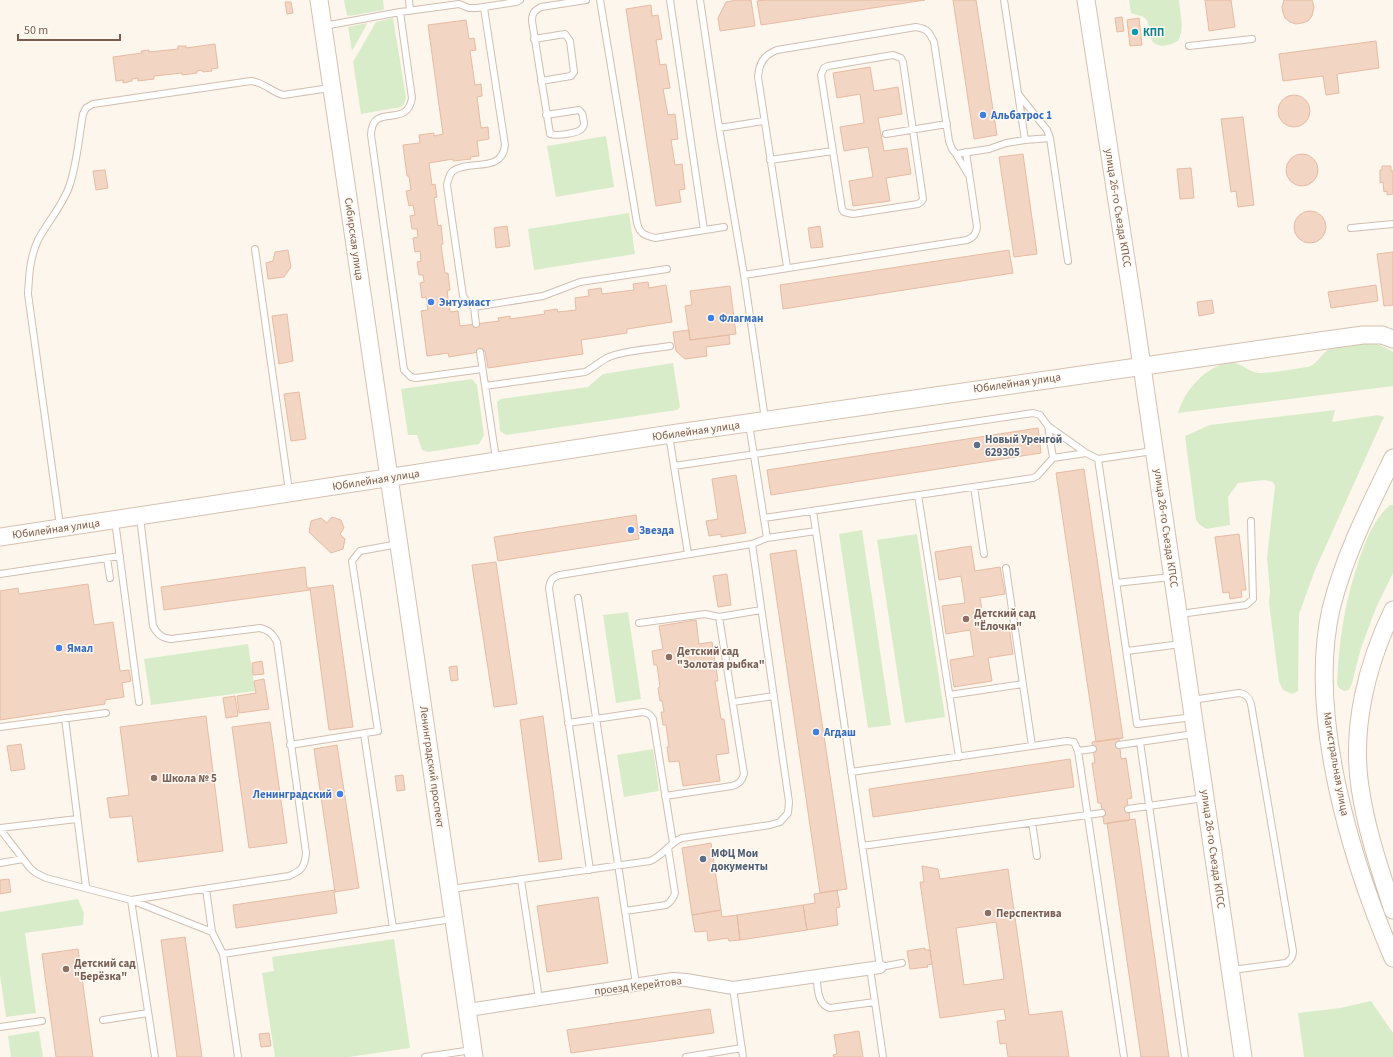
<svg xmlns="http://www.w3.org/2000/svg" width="1393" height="1057" font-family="'Source Sans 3',sans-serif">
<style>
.green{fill:#d8ecc9}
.building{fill:#f3d5c3;stroke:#e6bba3;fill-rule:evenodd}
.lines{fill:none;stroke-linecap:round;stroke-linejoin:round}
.lane-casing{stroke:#d1beb0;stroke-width:8}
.street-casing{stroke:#d1beb0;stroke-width:14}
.secondary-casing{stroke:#d6c0b0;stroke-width:19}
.lane{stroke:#fff;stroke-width:6}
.street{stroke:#fff;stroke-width:12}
.secondary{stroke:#fff;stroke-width:17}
.culture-dot{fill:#0f9aa8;stroke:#fffaf3;stroke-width:1.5}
.shop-dot{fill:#3f7fe0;stroke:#fffaf3;stroke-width:1.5}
.service-dot{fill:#5c6f8a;stroke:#fffaf3;stroke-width:1.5}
.education-dot{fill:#8d6e63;stroke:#fffaf3;stroke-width:1.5}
.labels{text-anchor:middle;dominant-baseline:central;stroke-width:3;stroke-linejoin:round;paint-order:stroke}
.culture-label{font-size:11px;font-weight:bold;fill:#0d838f;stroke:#fffaf3;text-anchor:start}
.shop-label{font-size:11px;font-weight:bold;fill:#366cbe;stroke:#fffaf3;text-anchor:start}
.street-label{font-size:11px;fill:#7a5c4d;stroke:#fffaf3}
.service-label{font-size:11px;font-weight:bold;fill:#4e5e75;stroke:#fffaf3;text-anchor:start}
.education-label{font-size:11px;font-weight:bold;fill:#785e54;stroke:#fffaf3;text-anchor:start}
</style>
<rect width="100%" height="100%" fill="#fdf6ec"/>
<path class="green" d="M344,0H383L384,9L383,10L349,16L347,15Z
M1129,0H1179C1180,14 1185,28 1178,41C1169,46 1154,50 1150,36C1149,31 1149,25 1147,20C1141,14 1138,16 1131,13Z
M393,18L406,98L404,104L401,107L361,114L353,62L376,22Z
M367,23V24L352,51L348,27Z
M606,136L614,187L556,197L547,146Z
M629,213L635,254L534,270L528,229Z
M1371,343L1380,345L1393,352V386L1178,413C1184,391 1208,362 1234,363C1243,364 1250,373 1259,373C1273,373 1294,369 1308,367C1317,365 1322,352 1331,348C1337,345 1362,344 1371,343Z
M673,363L680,407L677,410L506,435L500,431L497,402L501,399L588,387L603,374Z
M472,379L477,385L484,435L479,444L428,452L422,450L417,435H408L401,389Z
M1335,410L1332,422L1378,415L1384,417L1315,570L1299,614L1298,691L1292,694L1283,690L1279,682L1269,603L1270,591L1267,558L1275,486L1273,482L1264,480L1238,483L1228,497L1230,525L1206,529L1200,525L1196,520L1185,436L1210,425Z
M1390,505H1393V573L1376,608L1361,648L1352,683L1349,690L1344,691L1339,688L1337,684C1339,639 1345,600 1360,557C1367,538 1374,519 1390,505Z
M862,530L891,725L868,728L839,534Z
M917,534L945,717L905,723L877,540Z
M628,612L641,699L616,703L603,615Z
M248,644L255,691L151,705L144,659Z
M653,749L659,791L624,797L617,755Z
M78,899L84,913L83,925L25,933L36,1013L6,1017L0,975V912Z
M394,939L410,1048L349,1057H275L262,973L274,971L272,957Z
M1371,1001L1393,1033V1057H1304L1298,1013L1340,1008Z
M39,1031L43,1057H11L8,1036Z"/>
<path class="building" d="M737,0H751L755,26L720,31L718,18L726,2Z
M766,0H925L761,25L757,1Z
M953,0H976L997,135L974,139Z
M1205,0H1231L1235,27L1209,31Z
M1284,0H1312L1314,7L1312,16L1308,21L1302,23L1296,24L1290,22L1285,18L1283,13L1282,7Z
M285,2H291L293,13L287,14Z
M651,5L652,16L658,15L662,39L656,40L660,65L666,64L670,88L663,89L668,115L675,114L678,139L671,140L675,165L682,164L685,189L679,190L681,202L656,206L626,9Z
M1122,17L1124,31L1117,32L1115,18Z
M1139,18L1142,45L1130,46L1127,20Z
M466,20L469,39L474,38L476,50L470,51L475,85L481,84L482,96L477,97L481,128L488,127L489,139L477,141L479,156L470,157L471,159L453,161V159L429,163L432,185L435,184L437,197L434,198L438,226L441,225L443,244L441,245L445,273H448L450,290L447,291L450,312L458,311L460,326L499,321L498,318L510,316V319L545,314L544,311L557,309L558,312L576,310L575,298L589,296L588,290L601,288L602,294L634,290L633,284L648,282L649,288L666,285L672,322L627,329V333L581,340L583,354L488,368L485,351L449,357L448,353L427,356L421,311L428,310L426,297L422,298L420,283L424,282L423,275H419L417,262L421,261L420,251L415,252L413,238L418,237L417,229H412L410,216L415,215L413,205L409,206L406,191L411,190L409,176H407L403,145L420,143L419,135L434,133V136L443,134L428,25Z
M1376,41L1379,68L1337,74L1339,93L1326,95L1323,76L1283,81L1279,54Z
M215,44L218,68L211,69L212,71L203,72L202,70L197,71V73L182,75V73L154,76V79L138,81V78L132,79V81L123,83V80L116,81L113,57L142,53L141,51L149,50V52L178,49V46H186V48Z
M870,67L874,91L898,87L902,114L878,118L884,151L907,148L911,174L886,178L890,201L853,206L849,181L873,177L868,147L844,151L840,127L864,123L860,94L837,98L833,73Z
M1278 111a16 16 0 1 1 32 0a16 16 0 1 1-32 0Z
M1243,117L1254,205L1238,207L1236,191L1231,192L1221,119Z
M1286 170a16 16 0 1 1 32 0a16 16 0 1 1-32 0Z
M1023,154L1037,254L1014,257L999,157Z
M1382,166H1391V171H1393V194L1387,195V191L1384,192L1383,182L1380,183V170H1382Z
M1191,168L1194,198L1180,199L1177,169Z
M105,170L108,188L96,190L93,171Z
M1294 227a16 16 0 1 1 32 0a16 16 0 1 1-32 0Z
M507,226L510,246L496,248L494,228Z
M820,226L823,247L811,248L808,228Z
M288,250L291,267L284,277L268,279L266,263L273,261L275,252Z
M1009,250L1013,273L783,309L780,285Z
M1393,252V305L1384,306L1377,254Z
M1376,285L1378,301L1331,308L1328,292Z
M730,286L736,334L690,340L685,306L692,305L690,291Z
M1212,300L1214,313L1199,316L1197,302Z
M287,314L293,361L279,364L272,316Z
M689,330L690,340L729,335L730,344L706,347L707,356L685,359L676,351L673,332Z
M299,392L306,439L291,441L284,394Z
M1038,428L1041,453L771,495L767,470Z
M1084,469L1123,738L1096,742L1056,473Z
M736,475L746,533L721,537V534L709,536L706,521L718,519L712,479Z
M636,515L639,539L498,561L494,537Z
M332,517L341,520L344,528L340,534L345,539L343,549L331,553L309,532L311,521L321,518L327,523Z
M1239,534L1246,590H1241L1242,597L1230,599L1229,592L1223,593L1215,537Z
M971,546L975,571L1000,567L1005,594L980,598L985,631L1009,627L1013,654L988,658L992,681L954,687L950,660L974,656L970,630L946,634L942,606L965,603L961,576L939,580L935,552Z
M796,550L847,889L820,893L770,554Z
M496,562L517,704L494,707L472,565Z
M305,567L307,588H310V590L164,610L161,587Z
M727,574L731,605L718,607L713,576Z
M88,584L94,625L113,622L120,671L129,670L131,681L122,683L124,697L105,700V704L0,720V591L18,588L19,594Z
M333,585L353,727L329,730L310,588Z
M696,620L699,644L712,642L718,681H715L721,719H724L729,753L716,755L720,781L683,786L679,761L669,762L667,747H669L666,725H663L661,712H664L662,700L660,701L658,688L660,687L657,665H654L652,651L663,649L659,626Z
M262,661L264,674L253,675L252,663Z
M457,666L458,680L451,681L449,667Z
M264,679L269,709L239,713L237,696L256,693L254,681Z
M235,696L238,716L226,718L223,698Z
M206,716L223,851L138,862L132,816L110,818L107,798L129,795L120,727Z
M543,716L562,859L539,862L520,720Z
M270,722L287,843L249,848L232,727Z
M1119,738L1121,759L1126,758L1132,798L1127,799L1130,820L1104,824L1101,803H1098L1092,763H1095L1092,742Z
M21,744L25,769L11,771L7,746Z
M337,745L359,888L335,892L314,749Z
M1070,759L1074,787L873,817L869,789Z
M403,775L405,790L397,791L395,776Z
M1135,819L1169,1057H1141L1107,823Z
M711,843L721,910L692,915L682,848Z
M922,866L938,869L940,879L1008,869L1029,1015L1062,1011L1069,1057H1008L1006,1043L1000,1044L997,1021L1006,1020L1004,1009L940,1018L920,882H924ZM996,922L1004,979L964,985L956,928Z
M9,879L11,892L0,894V880Z
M335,890V892H334L337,913L236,928L233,905Z
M837,890L840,907L836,908L838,925L807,930L803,905L815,903L814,894Z
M598,897L608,963L547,972L537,906Z
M803,905L807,930L740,940L737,915Z
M721,910L722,917L737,915L740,940L729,941L728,938L708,941L707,931L695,932L692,915Z
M185,937L189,966L202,1057H177L161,940Z
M925,948V950H930L932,964L927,965L928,967L910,969L907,951Z
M78,949L93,1057H56L42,954Z
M710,1009L714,1033L571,1053L567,1030Z
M859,1031L863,1057H834L833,1055L837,1054L834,1035Z
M269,1033L271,1046L261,1047L259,1034Z"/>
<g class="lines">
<defs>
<path id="lane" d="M409,0L410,11
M600,0L637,223C640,234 644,235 655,238L724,227
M670,0L704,230
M700,0L719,128L764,121
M484,8L505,145C502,174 469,159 453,171C449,174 448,180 447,185L463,296L467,302L474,307L543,296L580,282L667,269
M400,12L459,4L469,8H477L516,2L520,0
M324,26L400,12L412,98C407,130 372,101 371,135L404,370L411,377L416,378L482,369
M534,39L565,34L570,41L574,72L571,76L541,81
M1189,46L1252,39
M893,55L901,58L903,62L923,199L921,202L918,204L853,214L844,212L842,209L821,75L824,68L828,66Z
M1019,95L1047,130L1050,138L1068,261
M546,115L579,110C582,113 583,114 583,118C584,121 585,124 583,127C580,134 556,136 550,134L532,21C532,13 534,11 541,7L586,0
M719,128L744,275
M886,134L947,124
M1025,140L1050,138
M770,160L833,151
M968,174L956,154L989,149L1006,143L1025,140L1004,0
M1351,228L1393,224
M255,249L289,491
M787,267L758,77C759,63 764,55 777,50L916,27C928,29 929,32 934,42L949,141L952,149L956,154
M474,307L476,324
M480,352L496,459
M485,386L585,372C593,368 599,362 607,358C619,351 654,349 670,346
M765,419L744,275L967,240C974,237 976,234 977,227L966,152
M1048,426L1086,453L1098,459L1137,724L1193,717
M669,435L688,554
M1098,459L1153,451
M674,466L1033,413L1040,415L1048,426L1053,458
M974,487L984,554
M918,495L959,757
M813,511L880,967L902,963
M764,518L1033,478L1037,476L1053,458L1086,453
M115,521L139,702
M60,526L28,294C29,275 30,257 38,240C48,221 64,204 70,184C77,163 79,136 83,114L86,108L93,104L251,81C263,82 272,92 283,95L330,88
M767,538L816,531
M107,558L110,578
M1006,568L1032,746
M0,574L120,556
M1116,583L1171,577
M578,598L636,984
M1180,614L1246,605L1253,599L1251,521
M639,623L705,614L719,617L761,610
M1127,651L1181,644
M949,695L1023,684
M1192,700L1239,693C1246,694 1249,697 1251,704L1293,951C1293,957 1291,960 1286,963L1232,970
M733,702L774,696
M65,718L86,887
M568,723L643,712C648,713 650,714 653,719L673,843
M0,727L106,713
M364,734L393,928
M1140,742L1185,1057
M290,745L378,731L352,561L360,551L398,544
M1119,745L1194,734
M1078,751L1124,1057
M851,772L1067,741L1074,742L1078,751L1093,749
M665,796L732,786C739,784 742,781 744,774L719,617
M1128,809L1204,798
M1032,822L1037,856
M0,828L77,819
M0,829L30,868L36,873L46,878L131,900L212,932L223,954L238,1057
M862,846L1102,813
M0,863L23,859
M590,870L549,588C550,581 552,577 560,575L752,544
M521,880L539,999
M206,889L212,932
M451,889L650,861C663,856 669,843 682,838L770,825L780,822L788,813L789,802L752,544L767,538L749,424
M131,900L289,876C301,871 305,867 306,853L277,642C273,634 269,630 260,628L171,639C162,638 158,635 153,626L140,517
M131,900L155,1057
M625,911L666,905C671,902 673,899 675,893L668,848
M223,954L452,919
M870,968L883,1057
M816,976C818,987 817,1005 830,1008L875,1002
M733,988L743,1057
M103,1020L148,1013
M0,1027L42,1021
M425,1057L472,1050
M686,1057L742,1048"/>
<path id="street" d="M468,1010L673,979L686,980L733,988L880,967"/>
<path id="secondary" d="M319,0L474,1057
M1086,0L1133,305L1243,1057
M1393,458C1369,507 1344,556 1331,609C1307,715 1351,860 1393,958
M0,537C224,504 447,468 671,434C901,400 1132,367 1363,335H1382L1393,339
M1393,610C1367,664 1351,727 1360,787C1366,829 1380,870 1393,910"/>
</defs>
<use href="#lane" class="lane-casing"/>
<use href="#street" class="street-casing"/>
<use href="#secondary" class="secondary-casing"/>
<use href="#lane" class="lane"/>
<use href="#street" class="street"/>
<use href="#secondary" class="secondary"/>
</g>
<circle class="culture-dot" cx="1135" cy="32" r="4"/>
<g class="shop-dot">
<circle cx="983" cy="115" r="4"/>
<circle cx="431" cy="302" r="4"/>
<circle cx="711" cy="318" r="4"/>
<circle cx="631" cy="530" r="4"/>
<circle cx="59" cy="648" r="4"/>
<circle cx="816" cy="732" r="4"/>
<circle cx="340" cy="794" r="4"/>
</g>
<g class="service-dot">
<circle cx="977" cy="445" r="4"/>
<circle cx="703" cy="859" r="4"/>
</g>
<g class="education-dot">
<circle cx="966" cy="619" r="4"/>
<circle cx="669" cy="657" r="4"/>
<circle cx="154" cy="778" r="4"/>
<circle cx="988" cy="913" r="4"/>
<circle cx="66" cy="969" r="4"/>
</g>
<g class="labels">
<g class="culture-label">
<text x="1143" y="32">КПП</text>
</g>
<g class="shop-label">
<text x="991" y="115">Альбатрос 1</text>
<text x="439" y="302">Энтузиаст</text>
<text x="719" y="318">Флагман</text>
<text x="639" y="530">Звезда</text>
<text x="67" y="648">Ямал</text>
<text x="824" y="732">Агдаш</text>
<text x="332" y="794" text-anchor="end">Ленинградский</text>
</g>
<g class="street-label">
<text transform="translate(1118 208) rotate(81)">улица 26-го Съезда КПСС</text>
<text transform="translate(354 239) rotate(82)">Сибирская улица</text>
<text transform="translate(1017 383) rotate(-8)">Юбилейная улица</text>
<text transform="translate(696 431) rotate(-8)">Юбилейная улица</text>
<text transform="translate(376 480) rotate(-9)">Юбилейная улица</text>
<text transform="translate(1166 528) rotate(82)">улица 26-го Съезда КПСС</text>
<text transform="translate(56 529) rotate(-8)">Юбилейная улица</text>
<text transform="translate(1336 764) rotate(80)">Магистральная улица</text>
<text transform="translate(432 767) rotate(82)">Ленинградский проспект</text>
<text transform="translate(1213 849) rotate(82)">улица 26-го Съезда КПСС</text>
<text transform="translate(638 986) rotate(-7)">проезд Керейтова</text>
</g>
<g class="service-label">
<text x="985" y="439">Новый Уренгой<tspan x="985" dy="13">629305</tspan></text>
<text x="711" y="853">МФЦ Мои<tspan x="711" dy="13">документы</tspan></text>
</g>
<g class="education-label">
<text x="974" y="613">Детский сад<tspan x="974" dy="13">"Ёлочка"</tspan></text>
<text x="677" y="651">Детский сад<tspan x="677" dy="13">"Золотая рыбка"</tspan></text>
<text x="162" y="778">Школа № 5</text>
<text x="996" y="913">Перспектива</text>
<text x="74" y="963">Детский сад<tspan x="74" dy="13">"Берёзка"</tspan></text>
</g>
</g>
<path d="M18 34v6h102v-6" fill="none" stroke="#7a5c4d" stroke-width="2"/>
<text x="24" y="34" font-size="12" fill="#7a5c4d" stroke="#fffaf3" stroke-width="3" paint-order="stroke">50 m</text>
</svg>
